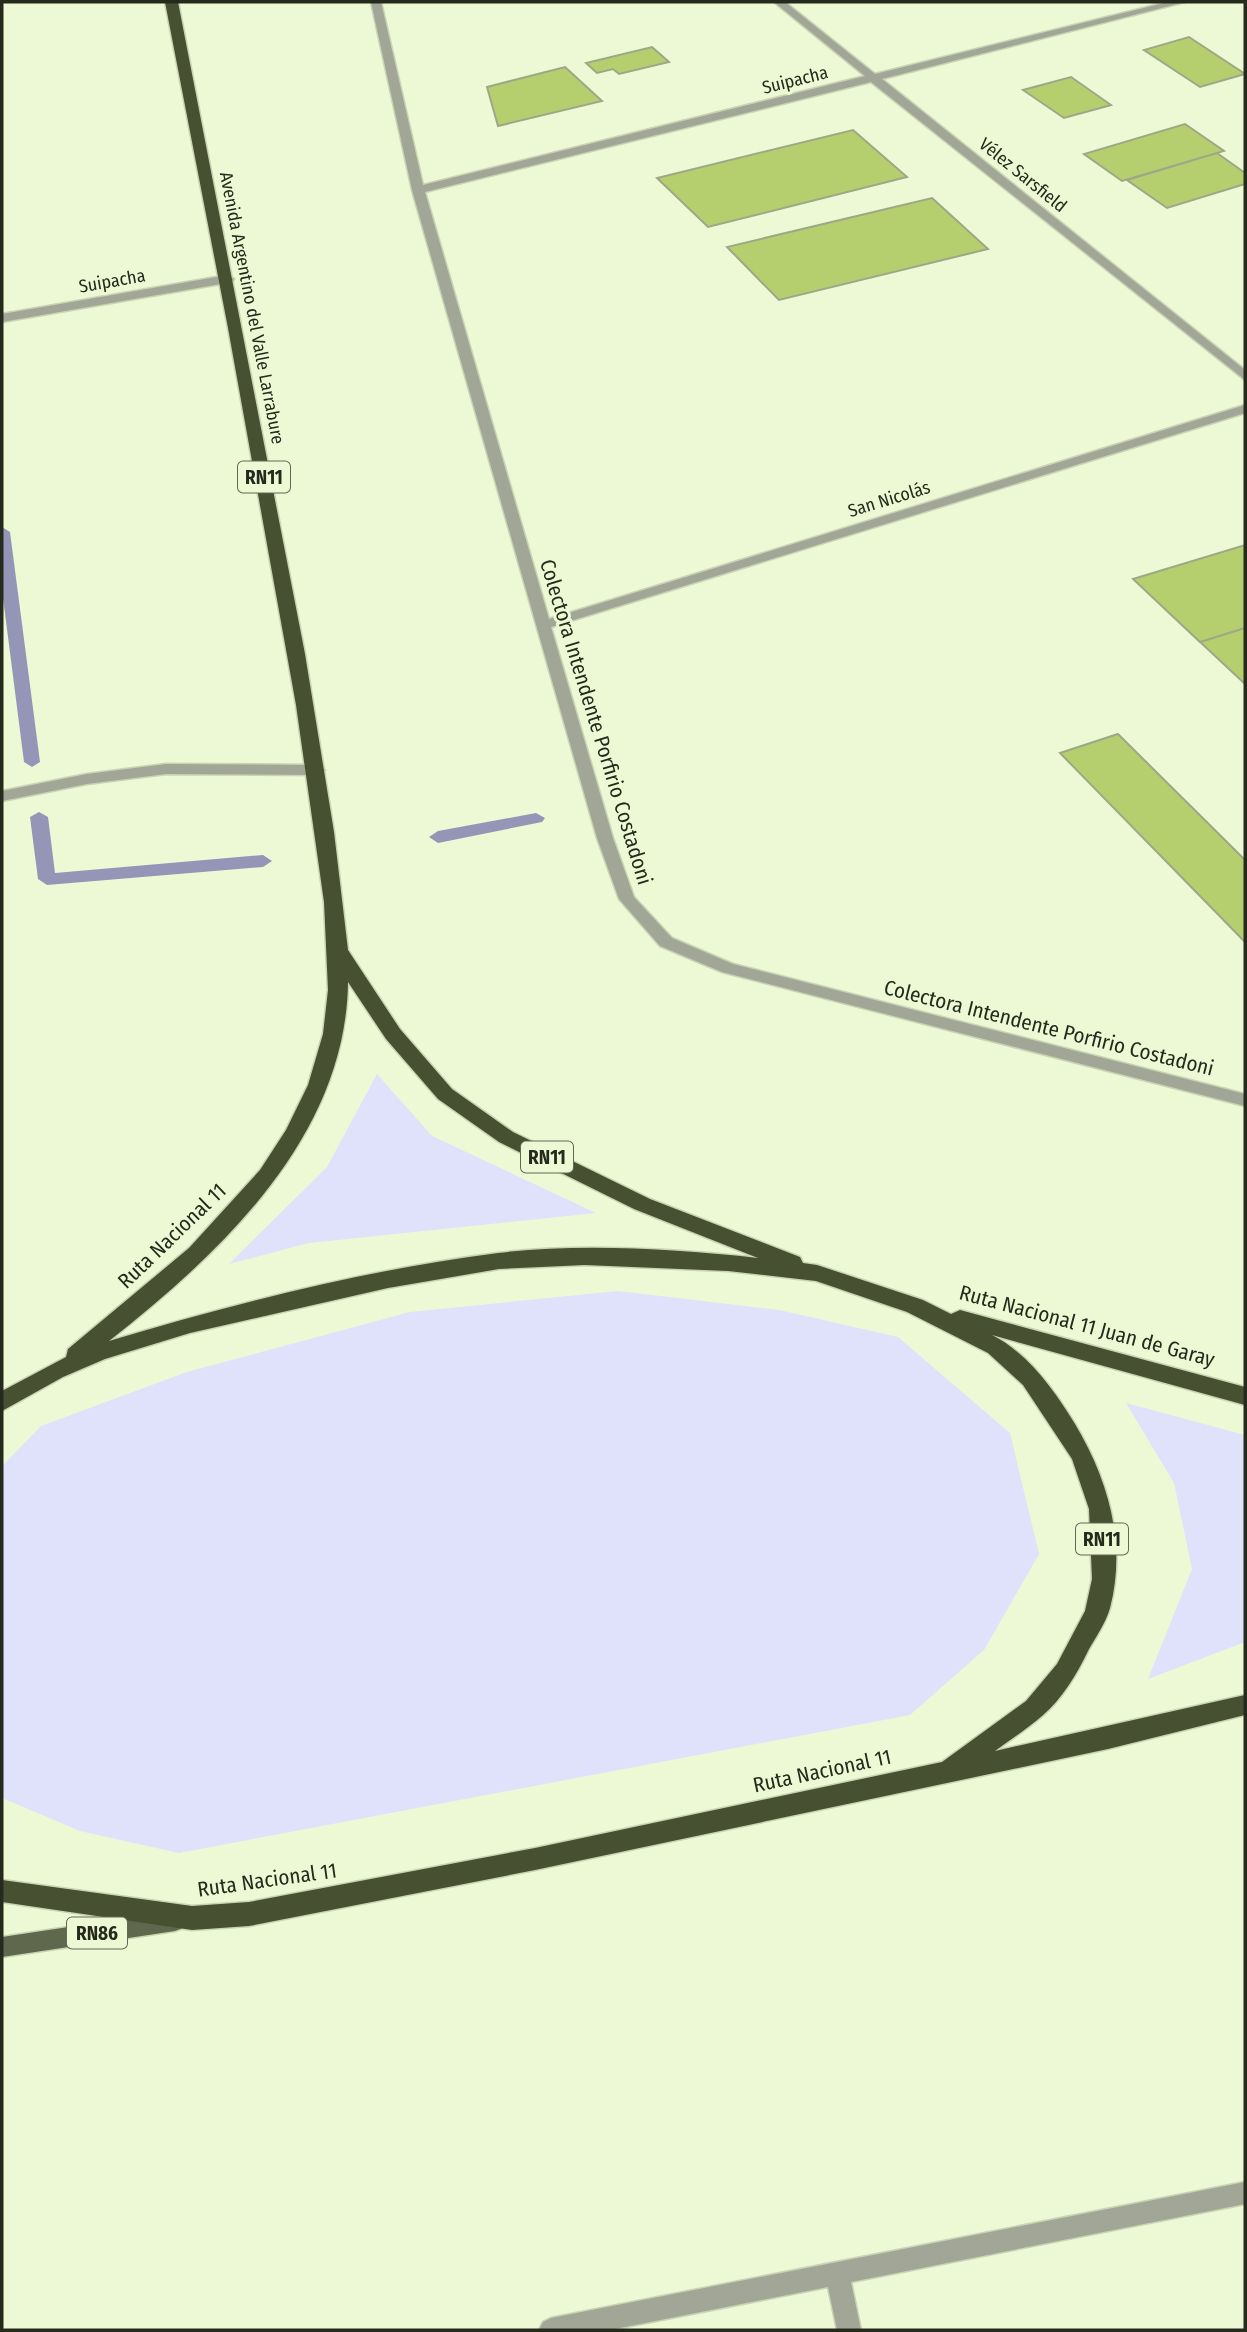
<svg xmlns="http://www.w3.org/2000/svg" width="1247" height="2332" font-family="'Fira Sans Condensed',sans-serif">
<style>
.green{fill:#e0e1fb}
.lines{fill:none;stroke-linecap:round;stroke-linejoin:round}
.stream{fill:#9595b7;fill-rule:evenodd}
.building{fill:#b5cf6f;stroke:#9ea887;stroke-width:2}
.minor-casing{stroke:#c9d4b4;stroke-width:3}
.major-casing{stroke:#c9d4b4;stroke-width:3}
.highway-casing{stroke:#c9d4b4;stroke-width:3}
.minor{fill:#a1a697;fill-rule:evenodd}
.major{fill:#5f674d;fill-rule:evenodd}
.highway{fill:#485032;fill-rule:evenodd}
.labels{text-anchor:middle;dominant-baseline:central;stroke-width:6;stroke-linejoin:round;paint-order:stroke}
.far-street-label{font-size:18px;fill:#262a1c;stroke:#edf9d5}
.shield{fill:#edf9d5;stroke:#626854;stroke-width:2}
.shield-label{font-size:19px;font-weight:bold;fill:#262a1c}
.street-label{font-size:21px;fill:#262a1c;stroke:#edf9d5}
</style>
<rect width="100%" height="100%" fill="#edf9d5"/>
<path class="green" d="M377,1074L432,1136L596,1213L309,1243L229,1264L327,1167Z
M618,1291L779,1310L898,1337L1010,1433L1039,1554L984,1650L910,1715L179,1853L80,1831L2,1798V1466L41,1426L187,1372L410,1312Z
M1126,1403L1245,1435V1642L1148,1679L1192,1569L1174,1483Z"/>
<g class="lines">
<path class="stream" d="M2,527L10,532L40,762L32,767L24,762L2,590Z
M39,812L48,817L55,873L263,855L272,861L263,867L47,885L38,879L30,817Z
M536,813L545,818L542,822L438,843L429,837L438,831Z"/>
</g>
<path class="building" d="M1189,37L1245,74L1200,87L1144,50Z
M652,47L669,62L619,74L613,69L597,73L586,63Z
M565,67L602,101L498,126L487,87Z
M1071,77L1111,105L1064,118L1023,90Z
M1185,124L1224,151L1122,181L1084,154Z
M853,130L907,177L708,227L657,178Z
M1217,153L1245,173V184L1167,208L1127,180Z
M932,198L988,249L779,300L727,247Z
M1245,545V628L1200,642L1133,579Z
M1245,628V684L1200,642Z
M1118,734L1245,860V942L1060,753Z"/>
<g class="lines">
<defs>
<path id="minor" d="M371,2H381L423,185L865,76L774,2H785L875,74L1168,2H1185L882,79L1245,370V380L871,82L425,192L549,619L1245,405V413L551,627L613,838L634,897L672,938L733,964L1245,1094V1106L722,972L660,946L619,899L597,838L412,190Z
M228,275L234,279L232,282L2,322V314Z
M166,764L317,765L325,770L317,775L166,774L87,784L2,801V791L87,774Z
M1245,2182V2204L851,2282L861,2330H837L828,2287L610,2330H539L543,2322L551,2318Z"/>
<path id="major" d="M175,1911L183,1914L186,1921L183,1928L175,1931L2,1957V1937Z"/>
<path id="highway" d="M165,2H178L305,654L334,832L348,950L400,1029L452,1089L513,1132L650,1199L800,1257L803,1263L817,1265L923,1300L951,1314L960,1310L1245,1387V1405L992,1335C1028,1353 1055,1391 1075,1424C1108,1479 1127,1544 1110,1608C1106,1623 1095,1638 1088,1651C1077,1674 1062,1699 1042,1716C1027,1729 1010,1740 995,1751L1245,1695V1715L1108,1749L535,1870L249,1926L192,1930L2,1902V1880L192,1906L249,1902L535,1848L942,1762L1026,1701L1057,1664L1085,1611L1092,1579L1089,1509L1072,1459L1023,1385L988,1353L907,1312L816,1281L728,1271L585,1265L499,1269L388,1288L190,1333L105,1359L63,1377L2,1411V1391L66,1357L68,1349L189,1248L260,1170L286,1130L308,1085L323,1034L328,990L324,902L296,705L228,328ZM348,982L386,1039L438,1099L499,1142L634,1209L758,1258C676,1249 580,1243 498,1253C370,1269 232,1304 109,1341C222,1252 346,1136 348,982Z"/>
</defs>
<use href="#minor" class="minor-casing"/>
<use href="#major" class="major-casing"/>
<use href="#highway" class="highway-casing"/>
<use href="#minor" class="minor"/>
<use href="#major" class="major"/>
<use href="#highway" class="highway"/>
</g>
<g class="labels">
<g class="far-street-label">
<text transform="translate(795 80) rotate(-14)">Suipacha</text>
<text transform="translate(1023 175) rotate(39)">Vélez Sarsfield</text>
<text transform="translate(112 281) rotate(-10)">Suipacha</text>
<text transform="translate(252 308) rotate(79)">Avenida Argentino del Valle Larrabure</text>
<text transform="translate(889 499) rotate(-17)">San Nicolás</text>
</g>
<g class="shield">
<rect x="238" y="461.5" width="52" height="31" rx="5"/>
<rect x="521" y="1141.5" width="52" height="31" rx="5"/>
<rect x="1076" y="1523.5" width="52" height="31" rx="5"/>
<rect x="67" y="1917.5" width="60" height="31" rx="5"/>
</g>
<g class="shield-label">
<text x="264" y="477">RN11</text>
<text x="547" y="1157">RN11</text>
<text x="1102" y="1539">RN11</text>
<text x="97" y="1933">RN86</text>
</g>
<g class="street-label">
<text transform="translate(596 722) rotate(73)">Colectora Intendente Porfirio Costadoni</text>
<text transform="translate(1049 1028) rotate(14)">Colectora Intendente Porfirio Costadoni</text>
<text transform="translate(172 1236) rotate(-44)">Ruta Nacional 11</text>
<text transform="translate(1087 1326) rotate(15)">Ruta Nacional 11 Juan de Garay</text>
<text transform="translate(822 1771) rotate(-12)">Ruta Nacional 11</text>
<text transform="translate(267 1880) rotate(-8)">Ruta Nacional 11</text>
</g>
</g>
<rect width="1247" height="2332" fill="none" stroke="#262a1c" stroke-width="7"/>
</svg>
